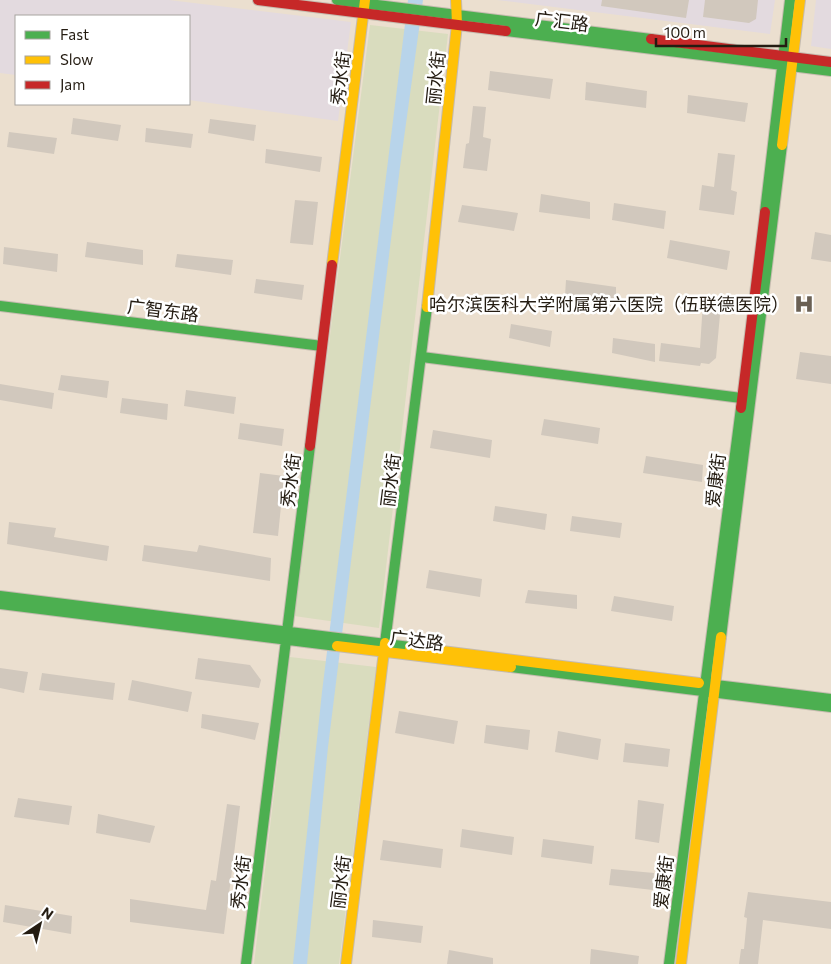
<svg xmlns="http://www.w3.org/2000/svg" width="831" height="964" font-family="Commissioner,'Noto Sans SC',sans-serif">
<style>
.commercial{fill:#e3dadf}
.green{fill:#d9dcbe}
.water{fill:#b8d4ea}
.building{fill:#d1c8bd}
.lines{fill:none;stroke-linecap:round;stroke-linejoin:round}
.fast-casing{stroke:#c5bbaf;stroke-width:12}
.slow-casing{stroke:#c5bbaf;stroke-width:12}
.jam-casing{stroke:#c5bbaf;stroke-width:12}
.fast{stroke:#4caf50;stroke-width:10}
.slow{stroke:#ffc107;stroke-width:10}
.jam{stroke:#c62828;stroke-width:10}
.labels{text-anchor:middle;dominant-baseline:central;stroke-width:5;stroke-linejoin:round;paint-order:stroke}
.street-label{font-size:18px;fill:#241c12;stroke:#fff}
.poi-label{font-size:18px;fill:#241c12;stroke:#fff;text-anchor:end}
</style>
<rect width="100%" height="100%" fill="#ebdfcf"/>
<path class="commercial" d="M0,0H169L351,22L338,121L189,100V16H16V75L0,73Z
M497,0H775L770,34Z
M816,0H831V49L811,46Z"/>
<path class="green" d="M370,25L448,34L379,628L294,616Z
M290,657L376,667L339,964H254Z"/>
<path class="water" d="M408,0H423L400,167L328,747L307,964H293L322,692Z"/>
<path class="building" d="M602,0H689L686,18L601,6Z
M705,0H758L756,19L749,23L703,17Z
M490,71L553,79L550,99L488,90Z
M586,82L647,91L646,108L585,100Z
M688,95L748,103L745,122L687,113Z
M473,106L486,107L483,137L491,139L487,171L463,168L466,144L469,143Z
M73,118L121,125L118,141L71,134Z
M210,119L256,125L254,141L208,133Z
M146,128L193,134L191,148L145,142Z
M9,132L57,138L54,154L7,147Z
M266,149L322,157L320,172L265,163Z
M718,153L735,155L731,190L737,192L734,215L699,210L702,185L714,187Z
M541,194L590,202V219L539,212Z
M295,200L318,202L313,245L290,243Z
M614,203L666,211L664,229L612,220Z
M462,205L518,213L514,231L458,222Z
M815,232L831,235V262L811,259Z
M670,240L730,251L727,270L667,258Z
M87,242L143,250V265L85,257Z
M4,247L58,254L57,272L3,264Z
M177,254L233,260L231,275L175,267Z
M256,279L304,285L302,300L254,293Z
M566,280L616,287V303L565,296Z
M703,302L721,304L716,358L709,364L701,363L700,366L659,361L661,343L700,348Z
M511,324L552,331L550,347L509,338Z
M613,338L655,344V362L612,353Z
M800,352L831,356V384L796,379Z
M61,375L109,381L107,398L58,390Z
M0,384L54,393L52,409L0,400Z
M186,390L236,397L234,414L184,406Z
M122,398L168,404L167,420L120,413Z
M544,419L600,428L598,444L541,435Z
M240,423L284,429L282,446L238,439Z
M433,430L492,440L490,458L430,448Z
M646,456L703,465L702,482L643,473Z
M260,473L284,476L278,536L253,533Z
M495,506L547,514L545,530L493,521Z
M572,516L622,523L620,538L570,531Z
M9,522L56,528L54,537L109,546L107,561L7,544Z
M144,545L197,552L199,545L271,558L270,581L142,561Z
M429,570L482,579L480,597L426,588Z
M528,590L577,595V609L525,603Z
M614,596L674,606L672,621L611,611Z
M198,658L250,665L261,680L259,688L195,679Z
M0,668L28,672L24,693L0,688Z
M42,673L115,683L113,700L39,690Z
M132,680L192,692L188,712L128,700Z
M399,711L458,721L454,744L395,733Z
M202,714L259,723L255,740L201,728Z
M486,725L530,730L528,750L484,743Z
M558,731L601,739L598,760L555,752Z
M625,743L670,749L668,767L623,762Z
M18,798L72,806L69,825L14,817Z
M638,800L664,804L659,843L635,839Z
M227,804L240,806L224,934L130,922V899L206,910L211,880L216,881Z
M98,814L155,826L150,843L96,833Z
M462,829L514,837L512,855L460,847Z
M543,839L594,846L592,864L541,857Z
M383,840L443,849L441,868L380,860Z
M611,869L654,873L653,890L609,885Z
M748,892L831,902V929L763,920L758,964H739L741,949H744L747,918L744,917Z
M5,905L72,916L71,934L3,922Z
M373,920L423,926L421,943L372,937Z
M591,949L639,956L638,964H590Z
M449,950L493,958V964H447Z"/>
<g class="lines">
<defs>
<path id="fast" d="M337,0L651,39
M506,31L831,71
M765,212L790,0
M0,306L322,346
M422,357L749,399
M0,596L410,647
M0,604L337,646
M721,637L782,145
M385,643L427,307
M511,667L831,707
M699,683L831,699
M246,964L310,446
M669,964L741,408"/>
<path id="slow" d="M782,145L800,0
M332,265L365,0
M427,307L457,24L456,0
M337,646L511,667
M410,647L699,683
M346,964L385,643
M681,964L721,637"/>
<path id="jam" d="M258,0L506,31
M651,39L831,62
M741,408L765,212
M310,446L332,265"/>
</defs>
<use href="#fast" class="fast-casing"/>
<use href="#slow" class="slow-casing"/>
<use href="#jam" class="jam-casing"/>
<use href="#fast" class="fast"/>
<use href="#slow" class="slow"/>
<use href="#jam" class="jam"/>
</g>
<defs>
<symbol id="hospital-bare" viewBox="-9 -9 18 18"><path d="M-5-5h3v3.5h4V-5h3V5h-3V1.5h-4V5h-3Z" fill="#6a6054" stroke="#fff" stroke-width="2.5" paint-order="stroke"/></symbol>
</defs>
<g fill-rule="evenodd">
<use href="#hospital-bare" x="790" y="290" width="28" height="28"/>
</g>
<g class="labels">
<g class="street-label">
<text transform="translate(562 21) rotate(7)">广汇路</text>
<text transform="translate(340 78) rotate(-83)">秀水街</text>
<text transform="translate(435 78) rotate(-84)">丽水街</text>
<text transform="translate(163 310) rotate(7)">广智东路</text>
<text transform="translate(290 480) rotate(-83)">秀水街</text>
<text transform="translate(390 480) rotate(-83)">丽水街</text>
<text transform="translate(715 480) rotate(-83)">爱康街</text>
<text transform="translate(417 640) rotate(7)">广达路</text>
<text transform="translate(240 882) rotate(-83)">秀水街</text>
<text transform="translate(340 882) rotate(-83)">丽水街</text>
<text transform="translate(663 882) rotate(-83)">爱康街</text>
</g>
<g class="poi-label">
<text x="789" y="304">哈尔滨医科大学附属第六医院（伍联德医院）</text>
</g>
</g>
<rect x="15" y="15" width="175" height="90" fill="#ffffff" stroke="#a7a4a0"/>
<rect x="25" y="31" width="25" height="8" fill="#4caf50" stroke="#a7a4a0"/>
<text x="60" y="40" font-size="15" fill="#241c12">Fast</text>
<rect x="25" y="56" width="25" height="8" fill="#ffc107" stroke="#a7a4a0"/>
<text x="60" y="65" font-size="15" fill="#241c12">Slow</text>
<rect x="25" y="81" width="25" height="8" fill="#c62828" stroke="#a7a4a0"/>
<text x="60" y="90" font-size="15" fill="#241c12">Jam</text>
<g transform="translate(40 924) rotate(35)" stroke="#ffffff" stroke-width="4" paint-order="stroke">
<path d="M0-4L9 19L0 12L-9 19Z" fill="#241c12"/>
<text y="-8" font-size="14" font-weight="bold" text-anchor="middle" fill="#241c12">N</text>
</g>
<path d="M656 38v8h130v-8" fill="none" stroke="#241c12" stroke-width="2.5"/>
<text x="664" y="38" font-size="15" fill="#241c12" stroke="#ffffff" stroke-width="4" paint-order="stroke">100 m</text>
</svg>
